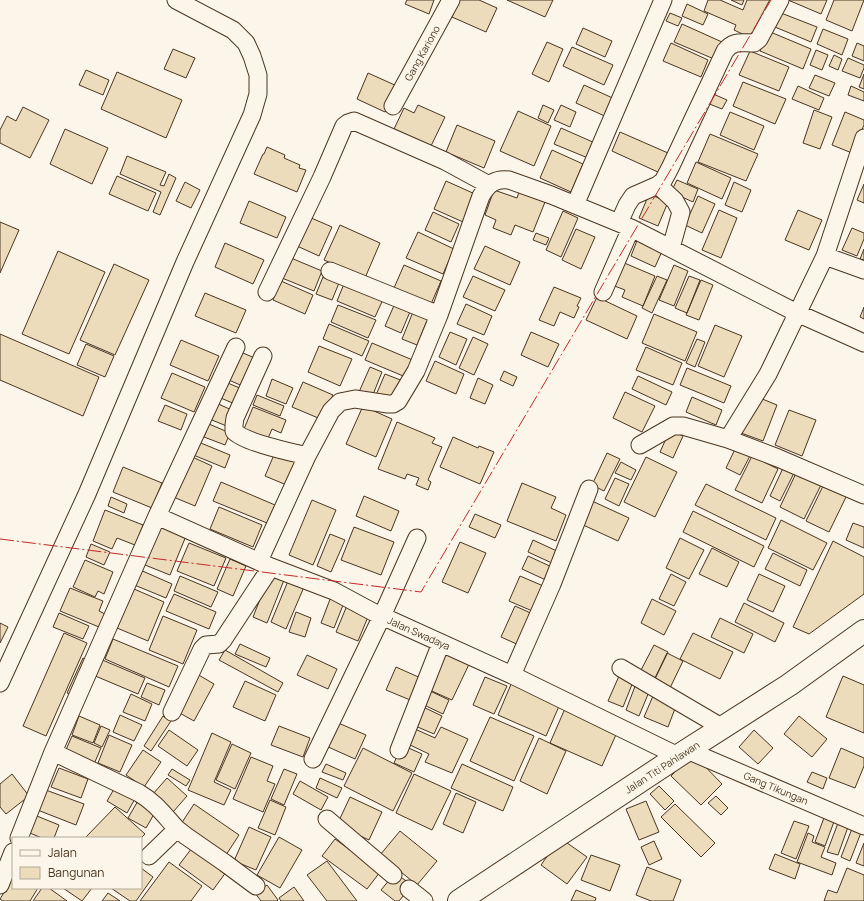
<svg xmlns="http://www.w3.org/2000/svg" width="864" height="901" font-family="Manrope,sans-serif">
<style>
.building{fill:#ecdcbc;stroke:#4a3520}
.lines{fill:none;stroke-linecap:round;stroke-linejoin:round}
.minor-casing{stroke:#4a3520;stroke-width:19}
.primary-casing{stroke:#4a3520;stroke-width:24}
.minor{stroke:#fbf6e9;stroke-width:17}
.primary{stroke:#fbf6e9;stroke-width:22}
.power{stroke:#c62828;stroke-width:1;stroke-dasharray:14 3 2 3;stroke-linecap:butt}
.labels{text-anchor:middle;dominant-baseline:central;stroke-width:3;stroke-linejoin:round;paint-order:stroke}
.street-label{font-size:10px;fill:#4a3520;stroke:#fbf6e9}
</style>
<rect width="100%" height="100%" fill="#fbf6e9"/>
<path class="building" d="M407,0H434L429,14L405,4Z
M459,0H479L497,8L486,32L452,17Z
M507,0H553L545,17Z
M708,0H720L743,10L747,0H773L755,40L734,30L736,25L704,11Z
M731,0H744L742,5Z
M788,0H827L821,14Z
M834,0H864L852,31L826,20Z
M687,4L708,14L703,25L682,16Z
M670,13L682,18L678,26L666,21Z
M781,13L817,27L811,42L775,27Z
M682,24L722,42L714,59L674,42Z
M583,28L612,41L605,57L576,44Z
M823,29L848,39L842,55L817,44Z
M768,31L811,49L803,69L760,51Z
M547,42L563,49L549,82L532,74Z
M671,43L708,60L701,77L663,61Z
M857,43L864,46V61L852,56Z
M572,47L613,65L604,85L563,66Z
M173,49L195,58L186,78L164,69Z
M816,50L828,55L822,70L810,65Z
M750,51L789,67L779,91L739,75Z
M834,55L842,59L838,70L829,66Z
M848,58L864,65V68L860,78L842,71Z
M86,70L109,80L103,95L79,85Z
M117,72L182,100L166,138L101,109Z
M368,73L397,86L385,112L357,99Z
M864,74V89L859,87Z
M815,75L835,83L829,96L809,88Z
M743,82L786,99L775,124L733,106Z
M584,85L617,100L609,118L576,103Z
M798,86L824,98L819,110L792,99Z
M851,86L864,92V101L848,95Z
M711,93L727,100L722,109L707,103Z
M418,105L445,117L431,146L394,129L404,108L414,113Z
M543,105L554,110L548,123L538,118Z
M561,105L576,112L570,127L554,120Z
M23,107L49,120L30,158L0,143V130L7,116L16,121Z
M814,110L832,117L820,149L803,143Z
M518,111L551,126L534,166L500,151Z
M730,112L764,126L754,150L720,135Z
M845,112L864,120V125L852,153L832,145Z
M457,125L495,141L484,168L446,152Z
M561,128L595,143L588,158L554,144Z
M65,129L108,148L92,184L50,164Z
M620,132L668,153L660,173L612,151Z
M710,134L758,154L746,181L698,162Z
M267,147L285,155L284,158L300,165L299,168L306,170L297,192L254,174L263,154H264Z
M552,150L583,164L571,192L540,178Z
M127,156L166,172L160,185L164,186L169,174L176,178L160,215L153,212L161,192L120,174Z
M696,162L731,178L722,199L687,183Z
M117,176L156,193L148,211L109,194Z
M677,180L698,189L693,202L671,192Z
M446,181L475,194L463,222L434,209Z
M185,182L200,190L191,208L176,201Z
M734,182L751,190L742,212L725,205Z
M864,184V203L857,200Z
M494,190L517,198L519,192L545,202L533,232L515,225L511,235L493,228L496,220L485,215Z
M649,194L668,202L658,226L639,218Z
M698,196L715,204L702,233L685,225Z
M249,201L286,217L277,238L240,223Z
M719,210L737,218L721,258L702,250Z
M798,210L822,220L809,250L785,240Z
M563,211L578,218L561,257L546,250Z
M433,212L459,224L451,242L425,230Z
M309,217L332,227L319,256L297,246Z
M0,222L19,230L0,273Z
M340,225L380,243L365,278L324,260Z
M852,228L864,233V239L857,256L842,250Z
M576,229L595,237L581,269L562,260Z
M418,232L454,249L443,274L406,258Z
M536,233L549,238L546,245L533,240Z
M638,238L663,249L655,267L631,256Z
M225,243L264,260L253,284L215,267Z
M485,246L520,262L510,285L474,269Z
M864,249V260L860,259Z
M58,251L105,272L69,354L22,334Z
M291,258L322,271L314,291L282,278Z
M622,262L655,276L643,306L622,297L625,290L612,285Z
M114,264L149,280L115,355L80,340Z
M404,265L441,281L431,304L394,288Z
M674,265L688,271L674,306L659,300Z
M473,276L505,290L495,311L463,297Z
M657,276L667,280L652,313L642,308Z
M689,276L700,280L687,313L675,308Z
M323,277L339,283L332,300L316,294Z
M346,279L385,295L375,317L337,301Z
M701,280L713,285L699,320L686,315Z
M281,281L313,295L305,314L273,300Z
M554,287L581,298L577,306L579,307L574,318L560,312L554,326L539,320Z
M205,293L246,310L236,333L195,316Z
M597,297L637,316L627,339L586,320Z
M396,301L412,307L401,333L385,326Z
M466,304L492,316L484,335L457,324Z
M338,305L376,320L368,338L331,322Z
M864,307V319L860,317Z
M413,312L428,318L417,345L402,339Z
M654,314L697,332L685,361L642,343Z
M329,324L369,341L362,356L323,339Z
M715,325L742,336L724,377L698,366Z
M450,332L467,339L456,365L439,357Z
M531,332L559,344L548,367L521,355Z
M0,334L99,377L83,416L0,380Z
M473,337L488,344L474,375L459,368Z
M697,339L705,342L695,367L686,363Z
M181,340L219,356L208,381L170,365Z
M372,343L415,361L408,378L365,360Z
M86,344L114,356L105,377L77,365Z
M319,346L352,359L340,386L308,372Z
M646,347L682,363L673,385L636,370Z
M236,350L257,359L245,387L224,378Z
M435,361L464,374L456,394L426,381Z
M370,367L382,372L372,397L359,392Z
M687,368L731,386L724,403L680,385Z
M504,371L517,377L513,386L500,380Z
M172,373L205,387L194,412L161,398Z
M385,374L403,381L394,402L376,395Z
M638,376L672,392L666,405L632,389Z
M478,378L493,385L485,404L470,398Z
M272,379L293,388L286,404L266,396Z
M223,381L242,389L235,404L216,396Z
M303,382L333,395L323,420L292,407Z
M625,392L655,406L642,432L613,418Z
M257,395L284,406L280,416L253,405Z
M755,396L777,405L763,441L741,433Z
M692,397L722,410L716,425L686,412Z
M214,402L236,412L229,427L207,418Z
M165,405L187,414L181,430L158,421Z
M363,406L392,419L376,457L346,444Z
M253,407L286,420L281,433L272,429L266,443L242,434Z
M789,410L816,420L802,456L775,445Z
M397,422L435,438L432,443L442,447L428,480L431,482L428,490L416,485L419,478L407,474L405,479L378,469Z
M209,424L230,433L225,445L204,437Z
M670,430L683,436L673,458L660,452Z
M453,437L478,448L479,446L494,452L480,484L440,467Z
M196,441L230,455L225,468L191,454Z
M736,447L751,454L740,475L726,468Z
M276,450L300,460L289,486L265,476Z
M607,453L620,459L604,491L592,485Z
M188,455L212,466L195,506L171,496Z
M752,456L778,469L762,503L735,490Z
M646,457L677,472L655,517L624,502Z
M621,462L636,470L631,480L615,473Z
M784,466L795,471L780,501L770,496Z
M123,467L162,483L152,508L113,492Z
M798,469L823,481L804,519L780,507Z
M615,478L629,484L619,506L605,499Z
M221,482L275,505L267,523L213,501Z
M522,483L556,497L551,508L566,515L556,541L507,521Z
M706,484L776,518L766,540L695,505Z
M824,484L847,495L829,532L806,521Z
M364,496L399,511L391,531L356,516Z
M111,497L127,504L124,513L108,506Z
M312,500L336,510L313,565L289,555Z
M592,501L629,518L618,541L581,524Z
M219,507L262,525L253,547L210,529Z
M105,510L143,525L135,545L117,538L112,549L93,541Z
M693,511L764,546L754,567L683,532Z
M475,514L501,525L495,538L469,527Z
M781,520L827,543L813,570L768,548Z
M853,523L864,527V548L846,540Z
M157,524L186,536L170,575L140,563Z
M354,527L394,542L381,575L341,560Z
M330,534L345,540L331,572L317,566Z
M680,538L704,550L689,579L666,568Z
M533,540L559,552L554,564L528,552Z
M833,541L864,557V594L809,634L793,627Z
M460,542L486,553L468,593L442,582Z
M189,543L226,558L214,586L177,571Z
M91,544L110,552L104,565L86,557Z
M712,548L739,562L727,587L699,574Z
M773,553L807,570L800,586L765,569Z
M528,556L554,568L548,581L522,569Z
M230,559L246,566L233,596L217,589Z
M85,560L113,572L104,594L98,591L95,597L73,587Z
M138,569L172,584L166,598L132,584Z
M272,569L286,575L267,623L253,617Z
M671,574L686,582L674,606L659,599Z
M759,574L785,586L773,612L747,600Z
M180,576L218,592L211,607L174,591Z
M520,576L548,588L537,613L509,601Z
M288,581L304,587L286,629L271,622Z
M70,588L103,601L99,611L105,614L99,627L60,611Z
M134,589L164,602L148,641L117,628Z
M174,594L216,612L209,629L166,611Z
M332,594L345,600L334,628L321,623Z
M652,599L676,611L664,635L641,623Z
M348,603L370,612L358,641L336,632Z
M744,603L784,623L775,642L735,622Z
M515,606L535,615L521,646L501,637Z
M296,612L311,618L305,637L289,632Z
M59,613L89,626L83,639L53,627Z
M163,616L197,630L183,664L149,650Z
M720,618L753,634L744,653L711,637Z
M0,623L8,627L0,643Z
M64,633L87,643L46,736L23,726Z
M693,633L733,652L720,679L680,659Z
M113,639L178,666L169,687L105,659Z
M240,644L270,658L266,667L235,654Z
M654,645L668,652L654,681L639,674Z
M445,646L472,658L452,700L425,688Z
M225,650L283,683L278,692L219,660Z
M667,653L683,661L670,688L654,680Z
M307,655L337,669L328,689L297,675Z
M83,658L91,661L75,696L67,693Z
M100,659L145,678L138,694L93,675Z
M396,667L425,680L415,702L386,690Z
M197,674L214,684L194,721L176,711Z
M619,676L633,682L623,707L608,701Z
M843,676L864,685V733L826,717Z
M485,677L507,686L494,714L473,705Z
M245,681L276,695L265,721L233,707Z
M637,681L651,687L639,716L626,710Z
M512,682L560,704L546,736L498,715Z
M147,683L165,690L159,705L141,697Z
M428,690L449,700L443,714L422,704Z
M131,694L152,704L145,721L123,712Z
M653,696L676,706L668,727L644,717Z
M567,704L619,728L602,766L550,743Z
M421,706L442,716L434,734L413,725Z
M120,715L142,725L134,741L113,732Z
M79,716L100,725L93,743L72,735Z
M163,716L171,721L151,751L144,746Z
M799,716L827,739L812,757L784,734Z
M490,717L534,736L514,781L470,761Z
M336,722L366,735L355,759L326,746Z
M101,726L110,730L102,747L94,743Z
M279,726L310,738L303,757L271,745Z
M441,727L468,739L452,773L425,762L429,754L408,744L415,729L435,738Z
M169,730L198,750L187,766L158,746Z
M754,730L773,748L758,764L739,747Z
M212,733L231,742L214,782L231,790L224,805L188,790Z
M109,735L132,745L120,772L98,763Z
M72,736L101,748L94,764L65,752Z
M539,738L566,751L547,794L520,781Z
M232,744L251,753L235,789L216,780Z
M402,745L422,754L414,772L394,763Z
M363,748L412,773L393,811L344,786Z
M841,748L864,758V766L855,788L829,778Z
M143,750L161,762L144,787L126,775Z
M693,754L722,784L701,805L671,776Z
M251,757L273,766L267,781L275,784L263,812L233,799Z
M326,764L346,773L343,780L322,772Z
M462,764L513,787L503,811L451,788Z
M59,768L88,779L81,798L51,787Z
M172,769L190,780L186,786L168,775Z
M284,769L297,774L284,805L271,799Z
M812,772L827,778L823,789L807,782Z
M12,774L29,796L6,814L0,807V784Z
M414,774L451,791L432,830L396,813Z
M167,778L187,796L173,812L153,794Z
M320,778L342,788L337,798L316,788Z
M300,781L328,797L321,810L293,794Z
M117,784L137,795L127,813L107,801Z
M659,786L674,801L665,810L650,794Z
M43,789L84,804L76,825L35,809Z
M456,793L476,802L463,833L443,824Z
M716,796L728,808L721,815L708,803Z
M350,797L382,812L369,840L337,825Z
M139,799L157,809L146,828L128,818Z
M270,800L286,807L275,835L258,828Z
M646,801L659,832L639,840L626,809Z
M194,804L239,835L226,855L181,824Z
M675,804L715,843L701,857L661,817Z
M115,807L145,834L141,838H85Z
M32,814L59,825L54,838H42L25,831Z
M825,815L835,819L825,846L815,842Z
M794,821L809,826L796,859L781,853Z
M838,823L848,827L838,855L827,852Z
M853,826L862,830L850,861L841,857Z
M249,827L271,837L256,870L234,861Z
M400,831L437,861L417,885L380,855Z
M808,833L814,836L812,842L825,847L821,857L836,863L832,875L797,862Z
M279,837L302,850L280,888L257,875Z
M560,838L587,857L567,884L541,865Z
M335,839L380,872L367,889L322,856Z
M654,841L662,859L649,865L641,847Z
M864,843V866L856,863Z
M195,844L229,868L213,890L179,865Z
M775,854L800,864L795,879L769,869Z
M591,855L620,865L610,891L581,880Z
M327,861L357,901H327L307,875Z
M169,862L202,886L191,901H140Z
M647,867L681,880L673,901H651L636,895Z
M141,868L153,877L136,901H130L111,888H141Z
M847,868L864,875V901H824L828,890L837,893Z
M395,873L412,885L399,901H395L381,890Z
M13,878V888H38L30,901H3L0,899Z
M267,885L278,900L277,901H261L255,893Z
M294,887L304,901H281L279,898Z
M42,888H49L67,901H33Z
M63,888H92L82,901Z
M576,890L596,898L595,901H571Z
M108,893L120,901H102Z"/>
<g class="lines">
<defs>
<path id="minor" d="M393,106L451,0
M658,185L675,201L681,212L671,248
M575,205L663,0
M619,223L627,205L633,196L658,185L663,181L670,168L725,51C734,40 741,43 754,43L759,39L780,0
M825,256L864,270
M330,271L439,315
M267,292L322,177L344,126L348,123L354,121L445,161L489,185
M603,292L631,228
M263,356L235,418L234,425V431C243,442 291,452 307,456
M728,439L768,374L825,256L864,138
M640,445L673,426H683L728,439L778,458L864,495
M157,516L271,567L334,591L373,612L512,675L678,756
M259,561L307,456L331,411L340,402L355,399L388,404H393L398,401L416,371L439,315L481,196C488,184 495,178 509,180L551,195L631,228L797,313L864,343
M621,668L723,728
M512,675L552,584L589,489
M0,683L87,494L185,262L252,115L258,94V75L252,56L246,43L233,30L176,0
M172,712L202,649L206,645L219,644L223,640L271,567
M399,750L441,643
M687,750L864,826
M53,752L139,793C156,803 164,815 177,829L149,856
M313,759L382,616L417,538
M327,819L393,875
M177,829L186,836L225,863L256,886
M19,838L53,752L157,516L236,347
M0,885L13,852
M409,889L424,901"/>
<path id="primary" d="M459,901L678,756L789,685L864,631"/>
</defs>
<use href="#minor" class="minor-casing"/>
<use href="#primary" class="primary-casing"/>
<use href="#minor" class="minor"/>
<use href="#primary" class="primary"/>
<path class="power" d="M0,539L421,592L771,0"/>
</g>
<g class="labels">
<g class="street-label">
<text transform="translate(422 53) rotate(-61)">Gang Kariono</text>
<text transform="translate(419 633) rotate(24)">Jalan Swadaya</text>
<text transform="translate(662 767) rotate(-33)">Jalan Titi Pahlawan</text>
<text transform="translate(776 788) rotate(23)">Gang Tikungan</text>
</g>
</g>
<rect x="12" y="837" width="130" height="52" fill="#fbf6e9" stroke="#b4a999"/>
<rect x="20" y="850" width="20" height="6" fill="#fbf6e9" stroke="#b4a999"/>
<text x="48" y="857" font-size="12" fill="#4a3520">Jalan</text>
<rect x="20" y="867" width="20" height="12" fill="#ecdcbc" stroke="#b4a999"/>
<text x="48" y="877" font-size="12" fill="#4a3520">Bangunan</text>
</svg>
